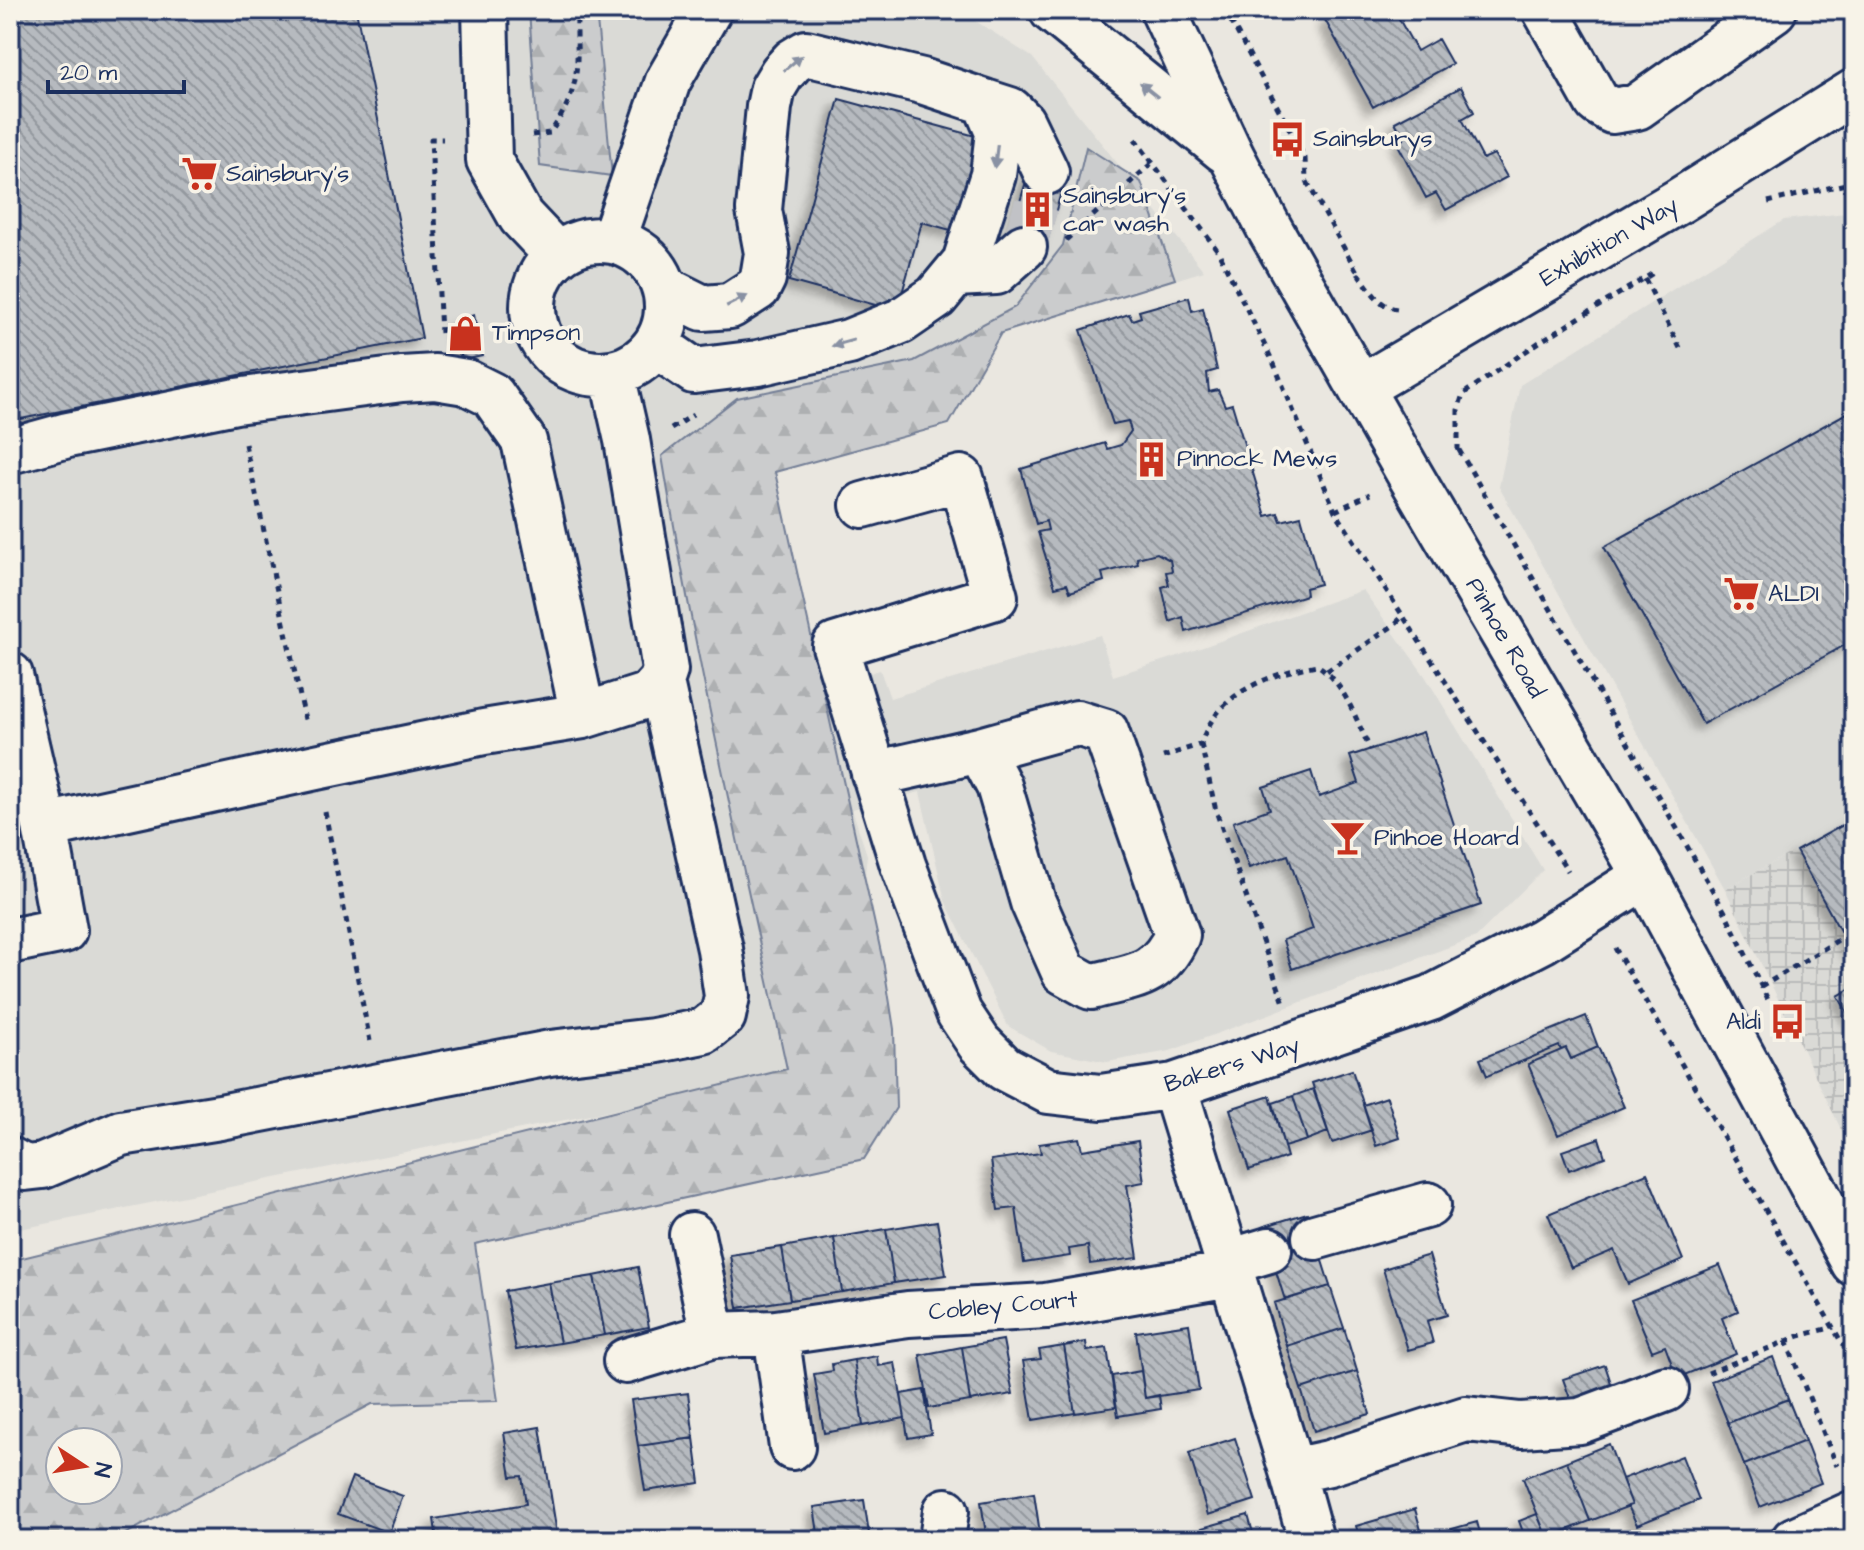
<svg xmlns="http://www.w3.org/2000/svg" width="1864" height="1550" font-family="'Architects Daughter',sans-serif">
<style>
.built{fill:#dadad6}
.industrial{fill:url(#industrial-grid)}
.forest{fill:url(#forest-firs);stroke:#737e96;stroke-width:2;fill-rule:evenodd}
.building{fill:url(#building-back-hatch);stroke:#1b2f5e;stroke-width:2;filter:url(#shadow)}
.lines{fill:none;stroke-linecap:round;stroke-linejoin:round}
.minor-tunnel{stroke:#c1c2c6;stroke-width:44;stroke-dasharray:44 22;stroke-linecap:butt}
.minor-casing{stroke:#1b2f5e;stroke-width:50}
.major-casing{stroke:#1b2f5e;stroke-width:50}
.path{stroke:#1b2f5e;stroke-width:5;stroke-dasharray:6 6;stroke-linecap:butt}
.minor{stroke:#f7f3e8;stroke-width:44}
.major{stroke:#f7f3e8;stroke-width:44}
.oneway{fill:#8991a3}
.labels{text-anchor:middle;dominant-baseline:central;stroke-width:7;stroke-linejoin:round;paint-order:stroke}
.poi-label{font-size:24px;fill:#1b2f5e;stroke:#f7f3e8;text-anchor:start}
.street-label{font-size:24px;fill:#1b2f5e;stroke:#f7f3e8}
</style>
<defs>
<pattern id="industrial-grid" width="8" height="8" patternUnits="userSpaceOnUse" patternTransform="scale(2)"><rect width="8" height="8" fill="#dadad6"/><path d="M0 4h8M4 0v8" fill="none" stroke="#babbba"/></pattern>
<pattern id="forest-firs" width="22" height="20" patternUnits="userSpaceOnUse" patternTransform="scale(2)"><rect width="22" height="20" fill="#cbcccd"/><path d="M5 1l3.5 6h-7zM16 11l3.5 6h-7z" fill="#aeb0b2"/></pattern>
<pattern id="building-back-hatch" width="6" height="6" patternUnits="userSpaceOnUse" patternTransform="scale(2)"><rect width="6" height="6" fill="#b6babf"/><path d="M-1 5l2 2M0 0l6 6M5-1l2 2" fill="none" stroke="#93989e"/></pattern>
<filter id="shadow"><feDropShadow dx="-7" dy="7" stdDeviation="4" flood-color="#0004"/></filter>
</defs>
<rect width="100%" height="100%" fill="#eae7e0"/>
<filter id="ink" filterUnits="userSpaceOnUse"><feTurbulence type="fractalNoise" baseFrequency=".0125" numOctaves="2"/><feDisplacementMap in="SourceGraphic" scale="16" xChannelSelector="R" yChannelSelector="G"/><feConvolveMatrix kernelMatrix="1 2 1 2 8 2 1 2 1" color-interpolation-filters="sRGB"/></filter>
<g filter="url(#ink)">
<path class="built" d="M10,10H958L1032,57L1204,271L1001,333L764,419L823,687L880,670L890,698L1100,635L1113,676L1175,657L1363,590L1425,676L1543,870L1476,937L1170,1051L1107,1062L1051,1051L1008,1026L945,901L920,792L852,809L867,855L849,1041L820,1069L10,1231Z
M1854,212V818L1725,889L1499,487L1520,385L1784,220Z"/>
<path class="industrial" d="M1854,818V1156L1725,889Z"/>
<path class="forest" d="M529,10H596L612,176L540,166Z
M1086,147L1141,182L1175,279L1001,333L949,424L775,472L884,966L894,1029L896,1108L864,1159L475,1244L498,1401L372,1404L114,1540H10V1261L787,1069C743,865 696,662 662,456L737,398L914,361L1015,307L1063,245ZM60,1442H108V1490H60Z"/>
<path class="building" d="M10,10H356L422,338L11,421Z
M1344,10H1394L1417,51L1438,39L1452,64L1373,107L1325,20Z
M1461,87L1474,112L1462,119L1483,159L1494,154L1507,177L1446,210L1436,193L1426,198L1397,143L1404,139L1395,122Z
M839,99L979,137L954,231L922,222L897,311L789,281Z
M1030,168L1065,178L1044,253L1008,242Z
M1189,297L1192,311L1203,308L1217,370L1207,373L1209,392L1218,390L1225,406L1232,404L1266,516L1278,513L1281,521L1301,516L1320,584L1305,588L1306,595L1186,632L1183,617L1170,622L1162,587L1169,585L1166,572L1172,571L1170,560L1157,553L1137,558L1138,564L1102,573L1104,581L1070,592L1067,584L1055,587L1038,532L1048,530L1046,521L1036,524L1021,469L1105,443L1107,449L1121,445L1131,431L1128,421L1113,424L1081,330L1129,314L1132,320L1141,317L1139,311Z
M474,315L483,356L462,360L455,321Z
M1854,409V640L1703,724L1604,547Z
M1423,732L1481,905L1292,969L1283,940L1313,929L1288,855L1249,868L1233,822L1270,809L1263,787L1311,771L1319,797L1359,783L1350,756Z
M1854,819V956L1796,851Z
M1854,987V1024L1838,996Z
M1586,1016L1598,1047L1571,1059L1566,1048L1561,1050L1559,1046L1487,1076L1480,1059Z
M1598,1047L1624,1107L1558,1135L1528,1064L1566,1048L1571,1059Z
M1352,1070L1372,1130L1332,1143L1312,1083Z
M1313,1089L1328,1132L1307,1140L1293,1096Z
M1270,1096L1287,1157L1249,1170L1230,1109Z
M1293,1096L1307,1140L1284,1147L1273,1103Z
M1387,1097L1400,1138L1376,1146L1363,1105Z
M1079,1138L1082,1150L1138,1141L1144,1182L1127,1185L1138,1258L1090,1264L1088,1246L1069,1249L1070,1256L1024,1263L1016,1208L998,1210L991,1160L1041,1153L1039,1144Z
M1599,1138L1605,1157L1569,1170L1562,1151Z
M1647,1173L1683,1260L1628,1284L1614,1250L1571,1268L1548,1214Z
M1307,1213L1330,1286L1285,1300L1262,1227Z
M937,1221L946,1275L894,1283L886,1229Z
M886,1229L894,1283L842,1292L834,1238Z
M834,1238L842,1292L790,1300L782,1247Z
M782,1247L790,1300L738,1308L730,1255Z
M1429,1255L1447,1315L1427,1321L1433,1343L1408,1350L1383,1269Z
M1720,1265L1738,1311L1722,1318L1736,1354L1677,1378L1665,1346L1652,1351L1631,1300Z
M638,1267L649,1327L605,1335L594,1276Z
M594,1276L605,1335L560,1343L549,1283Z
M549,1283L560,1343L516,1350L505,1291Z
M1330,1286L1344,1328L1287,1346L1274,1303Z
M1189,1324L1199,1390L1145,1398L1136,1332Z
M1344,1328L1357,1371L1301,1389L1287,1346Z
M1003,1340L1013,1394L970,1401L962,1347Z
M1086,1342L1087,1351L1107,1348L1116,1407L1075,1413L1064,1346Z
M1064,1346L1075,1413L1033,1420L1023,1361L1041,1359L1039,1350Z
M962,1347L970,1401L929,1408L920,1355Z
M877,1356L878,1366L895,1363L905,1418L863,1426L854,1360Z
M1773,1357L1788,1399L1728,1423L1711,1381Z
M854,1360L863,1426L824,1433L814,1374L833,1371L832,1364Z
M1605,1365L1612,1386L1571,1401L1563,1379Z
M1141,1371L1145,1398L1159,1395L1161,1409L1118,1416L1112,1376Z
M1357,1371L1370,1414L1314,1431L1301,1389Z
M924,1390L931,1434L908,1438L901,1394Z
M688,1393L694,1438L638,1446L631,1400Z
M1788,1399L1805,1441L1744,1465L1728,1423Z
M540,1427L558,1540H437L434,1519L526,1504L522,1476L511,1477L504,1433Z
M694,1438L700,1483L645,1491L638,1446Z
M1235,1438L1255,1500L1208,1515L1189,1453Z
M1805,1441L1821,1483L1760,1507L1744,1465Z
M1609,1444L1632,1505L1590,1521L1567,1461Z
M1682,1456L1699,1500L1637,1525L1628,1506L1632,1505L1622,1479Z
M1567,1461L1590,1521L1547,1538L1523,1478Z
M352,1477L403,1496L389,1533L338,1514Z
M1034,1493L1041,1540H987L981,1502Z
M864,1500L870,1540H819L814,1507Z
M1415,1509L1423,1537L1477,1522L1482,1540H1360L1356,1526Z
M1537,1514L1547,1538L1550,1537L1551,1540H1526L1519,1521Z
M1248,1515L1255,1540H1205L1202,1528Z"/>
<g class="lines">
<path class="minor-tunnel" d="M1024,247L1046,172"/>
<defs>
<path id="minor" d="M485,10L489,160L521,217L557,255
M1545,10L1597,102L1612,111L1637,107L1774,10
M985,102L1010,110L1022,122L1046,172
M533 307a67 67 0 1 1 134 0a67 67 0 1 1-134 0Z
M613,241L668,81L709,10
M955,274L996,272L1024,247
M656,345L694,371L758,363L849,342L901,321L936,297L965,262L993,175L998,132L985,102L922,81L806,53L793,61L782,73L773,88L769,107L759,210L767,253L763,278L758,288L730,306L703,308L665,289
M1362,387L1679,201L1854,92
M10,451L68,435L236,401L402,379L435,377L466,382L492,395L524,441L583,716
M863,505L961,478L995,597L835,646L903,865L959,1013L979,1043L1004,1068L1048,1091L1101,1097L1174,1086L1431,998L1542,941L1645,876
M10,675L45,826L64,930L10,941
M874,774L980,750L1077,723L1106,732L1177,935C1158,978 1132,976 1091,987L1064,972L1033,902L999,786L980,750
M45,826L316,767L484,732L583,716L649,695L661,682L665,670L627,440L612,374
M1174,1086L1292,1471L1329,1463L1466,1419L1521,1425L1580,1421L1666,1389
M10,1160L25,1168L43,1166L121,1133L220,1117L550,1053L653,1041L704,1031L723,1016L727,996L720,949L661,682
M692,1235L713,1335
M1315,1237L1428,1205
M1229,1262L1269,1250
M776,1333L792,1447
M626,1361L713,1335L776,1333L908,1314L1046,1306L1230,1274
M1292,1471L1311,1540
M942,1540L946,1511
M1794,1540L1854,1513"/>
<path id="major" d="M1052,10L1224,150
M1163,10L1232,157L1268,226L1410,475L1645,876L1854,1263"/>
</defs>
<use href="#minor" class="minor-casing"/>
<use href="#major" class="major-casing"/>
<path class="path" d="M1225,10L1305,158L1306,180L1359,275
M532,135L550,133C584,84 576,66 577,10
M1135,139L1218,251L1274,364L1335,511L1568,871
M1768,202L1854,182
M1066,240L1152,163
M1358,276L1359,275C1372,291 1381,311 1403,309
M1645,279L1680,348
M441,333L431,139H443
M671,429L693,415
M245,444L306,724
M1459,450L1725,912L1770,1004
M1458,451V410L1463,394L1541,341L1655,272
M1335,511L1370,494
M1327,671L1394,625L1404,615
M1201,744L1216,811L1284,1003
M1163,757L1201,744C1216,693 1269,674 1317,665C1344,681 1357,722 1370,749
M325,812L370,1041
M1615,948L1854,1364
M1761,987L1843,937
M1786,1341L1837,1466
M1708,1373L1799,1336L1834,1327"/>
<use href="#minor" class="minor"/>
<use href="#major" class="major"/>
</g>
<defs><path id="oneway-solid" d="M-6-.8H1V-3.2L6.5 0L1 3.2V.8H-6Z" transform="scale(2)"/></defs>
<g class="oneway">
<use href="#oneway-solid" transform="translate(793 63) rotate(-40)"/>
<use href="#oneway-solid" transform="translate(1149 90) rotate(-141)"/>
<use href="#oneway-solid" transform="translate(996 156) rotate(97)"/>
<use href="#oneway-solid" transform="translate(737 301) rotate(-26)"/>
<use href="#oneway-solid" transform="translate(843 343) rotate(164)"/>
</g>
</g>
<defs>
<symbol id="bus-bare" viewBox="-9 -9 18 18"><path d="M-5-6H5V4H4V6H2V4H-2V6H-4V4H-5ZM-3.5-4V0h7V-4ZM-3.5 1.2v1.5H-2V1.2ZM2 1.2v1.5H3.5V1.2Z" fill="#c8321e" stroke="#f7f3e8" stroke-width="2.5" paint-order="stroke"/></symbol>
<symbol id="supermarket-bare" viewBox="-9 -9 18 18"><path d="M-6-5.5h2.5l.6 2H6L4.5 2H-2.5L-4.4-4H-6ZM-1.5 3.2a1.3 1.3 0 1 0 .1 0ZM3 3.2a1.3 1.3 0 1 0 .1 0Z" fill="#c8321e" stroke="#f7f3e8" stroke-width="2.5" paint-order="stroke"/></symbol>
<symbol id="building-bare" viewBox="-9 -9 18 18"><path d="M-4-6H4V6H1V3H-1V6H-4ZM-2.5-4.3h1.7v1.8h-1.7ZM.8-4.3h1.7v1.8H.8ZM-2.5-1h1.7V.8h-1.7ZM.8-1h1.7V.8H.8Z" fill="#c8321e" stroke="#f7f3e8" stroke-width="2.5" paint-order="stroke"/></symbol>
<symbol id="shop-bare" viewBox="-9 -9 18 18"><path d="M-5-2.5h2.3a2.7 3.5 0 0 1 5.4 0H5L5.5 6h-11ZM-1.5-2.5h3a1.5 2.3 0 0 0-3 0Z" fill="#c8321e" stroke="#f7f3e8" stroke-width="2.5" paint-order="stroke"/></symbol>
<symbol id="bar-bare" viewBox="-9 -9 18 18"><path d="M-6-5H6L.8 .8V4.5H3.5V6h-7V4.5H-.8V.8Z" fill="#c8321e" stroke="#f7f3e8" stroke-width="2.5" paint-order="stroke"/></symbol>
</defs>
<g fill-rule="evenodd">
<use href="#bus-bare" x="1262" y="114" width="51" height="51"/>
<use href="#supermarket-bare" x="174" y="148" width="51" height="51"/>
<use href="#building-bare" x="1012" y="184" width="51" height="51"/>
<use href="#shop-bare" x="440" y="308" width="51" height="51"/>
<use href="#building-bare" x="1126" y="434" width="51" height="51"/>
<use href="#supermarket-bare" x="1716" y="568" width="51" height="51"/>
<use href="#bar-bare" x="1322" y="812" width="51" height="51"/>
<use href="#bus-bare" x="1762" y="996" width="51" height="51"/>
</g>
<g class="labels">
<g class="poi-label">
<text x="1313" y="139">Sainsburys</text>
<text x="226" y="174">Sainsbury's</text>
<text x="1063" y="196">Sainsbury's<tspan x="1063" dy="28">car wash</tspan></text>
<text x="492" y="333">Timpson</text>
<text x="1177" y="459">Pinnock Mews</text>
<text x="1768" y="594">ALDI</text>
<text x="1374" y="838">Pinhoe Hoard</text>
<text x="1761" y="1022" text-anchor="end">Aldi</text>
</g>
<g class="street-label">
<text transform="translate(1609 242) rotate(-30)">Exhibition Way</text>
<text transform="translate(1505 638) rotate(60)">Pinhoe Road</text>
<text transform="translate(1232 1065) rotate(-17)">Bakers Way</text>
<text transform="translate(1003 1306) rotate(-5)">Cobley Court</text>
</g>
</g>
<rect width="1864" height="1550" fill="none" stroke="#f7f3e8" stroke-width="40"/>
<rect x="20" y="20" width="1824" height="1510" fill="none" stroke="#1b2f5e" stroke-width="3" filter="url(#ink)"/>
<g transform="translate(84 1466) rotate(102)"><circle r="38" fill="#f7f3e8" stroke="#9fa5b1" stroke-width="2"/>
<path d="M0-6L14 30L0 20L-14 30Z" fill="#c8321e"/>
<text y="-12" font-size="22" font-weight="bold" text-anchor="middle" fill="#1b2f5e">N</text>
</g>
<path d="M48 80v12h136v-12" fill="none" stroke="#1b2f5e" stroke-width="4"/>
<text x="60" y="80" font-size="24" fill="#1b2f5e" stroke="#f7f3e8" stroke-width="6" paint-order="stroke">20 m</text>
</svg>
